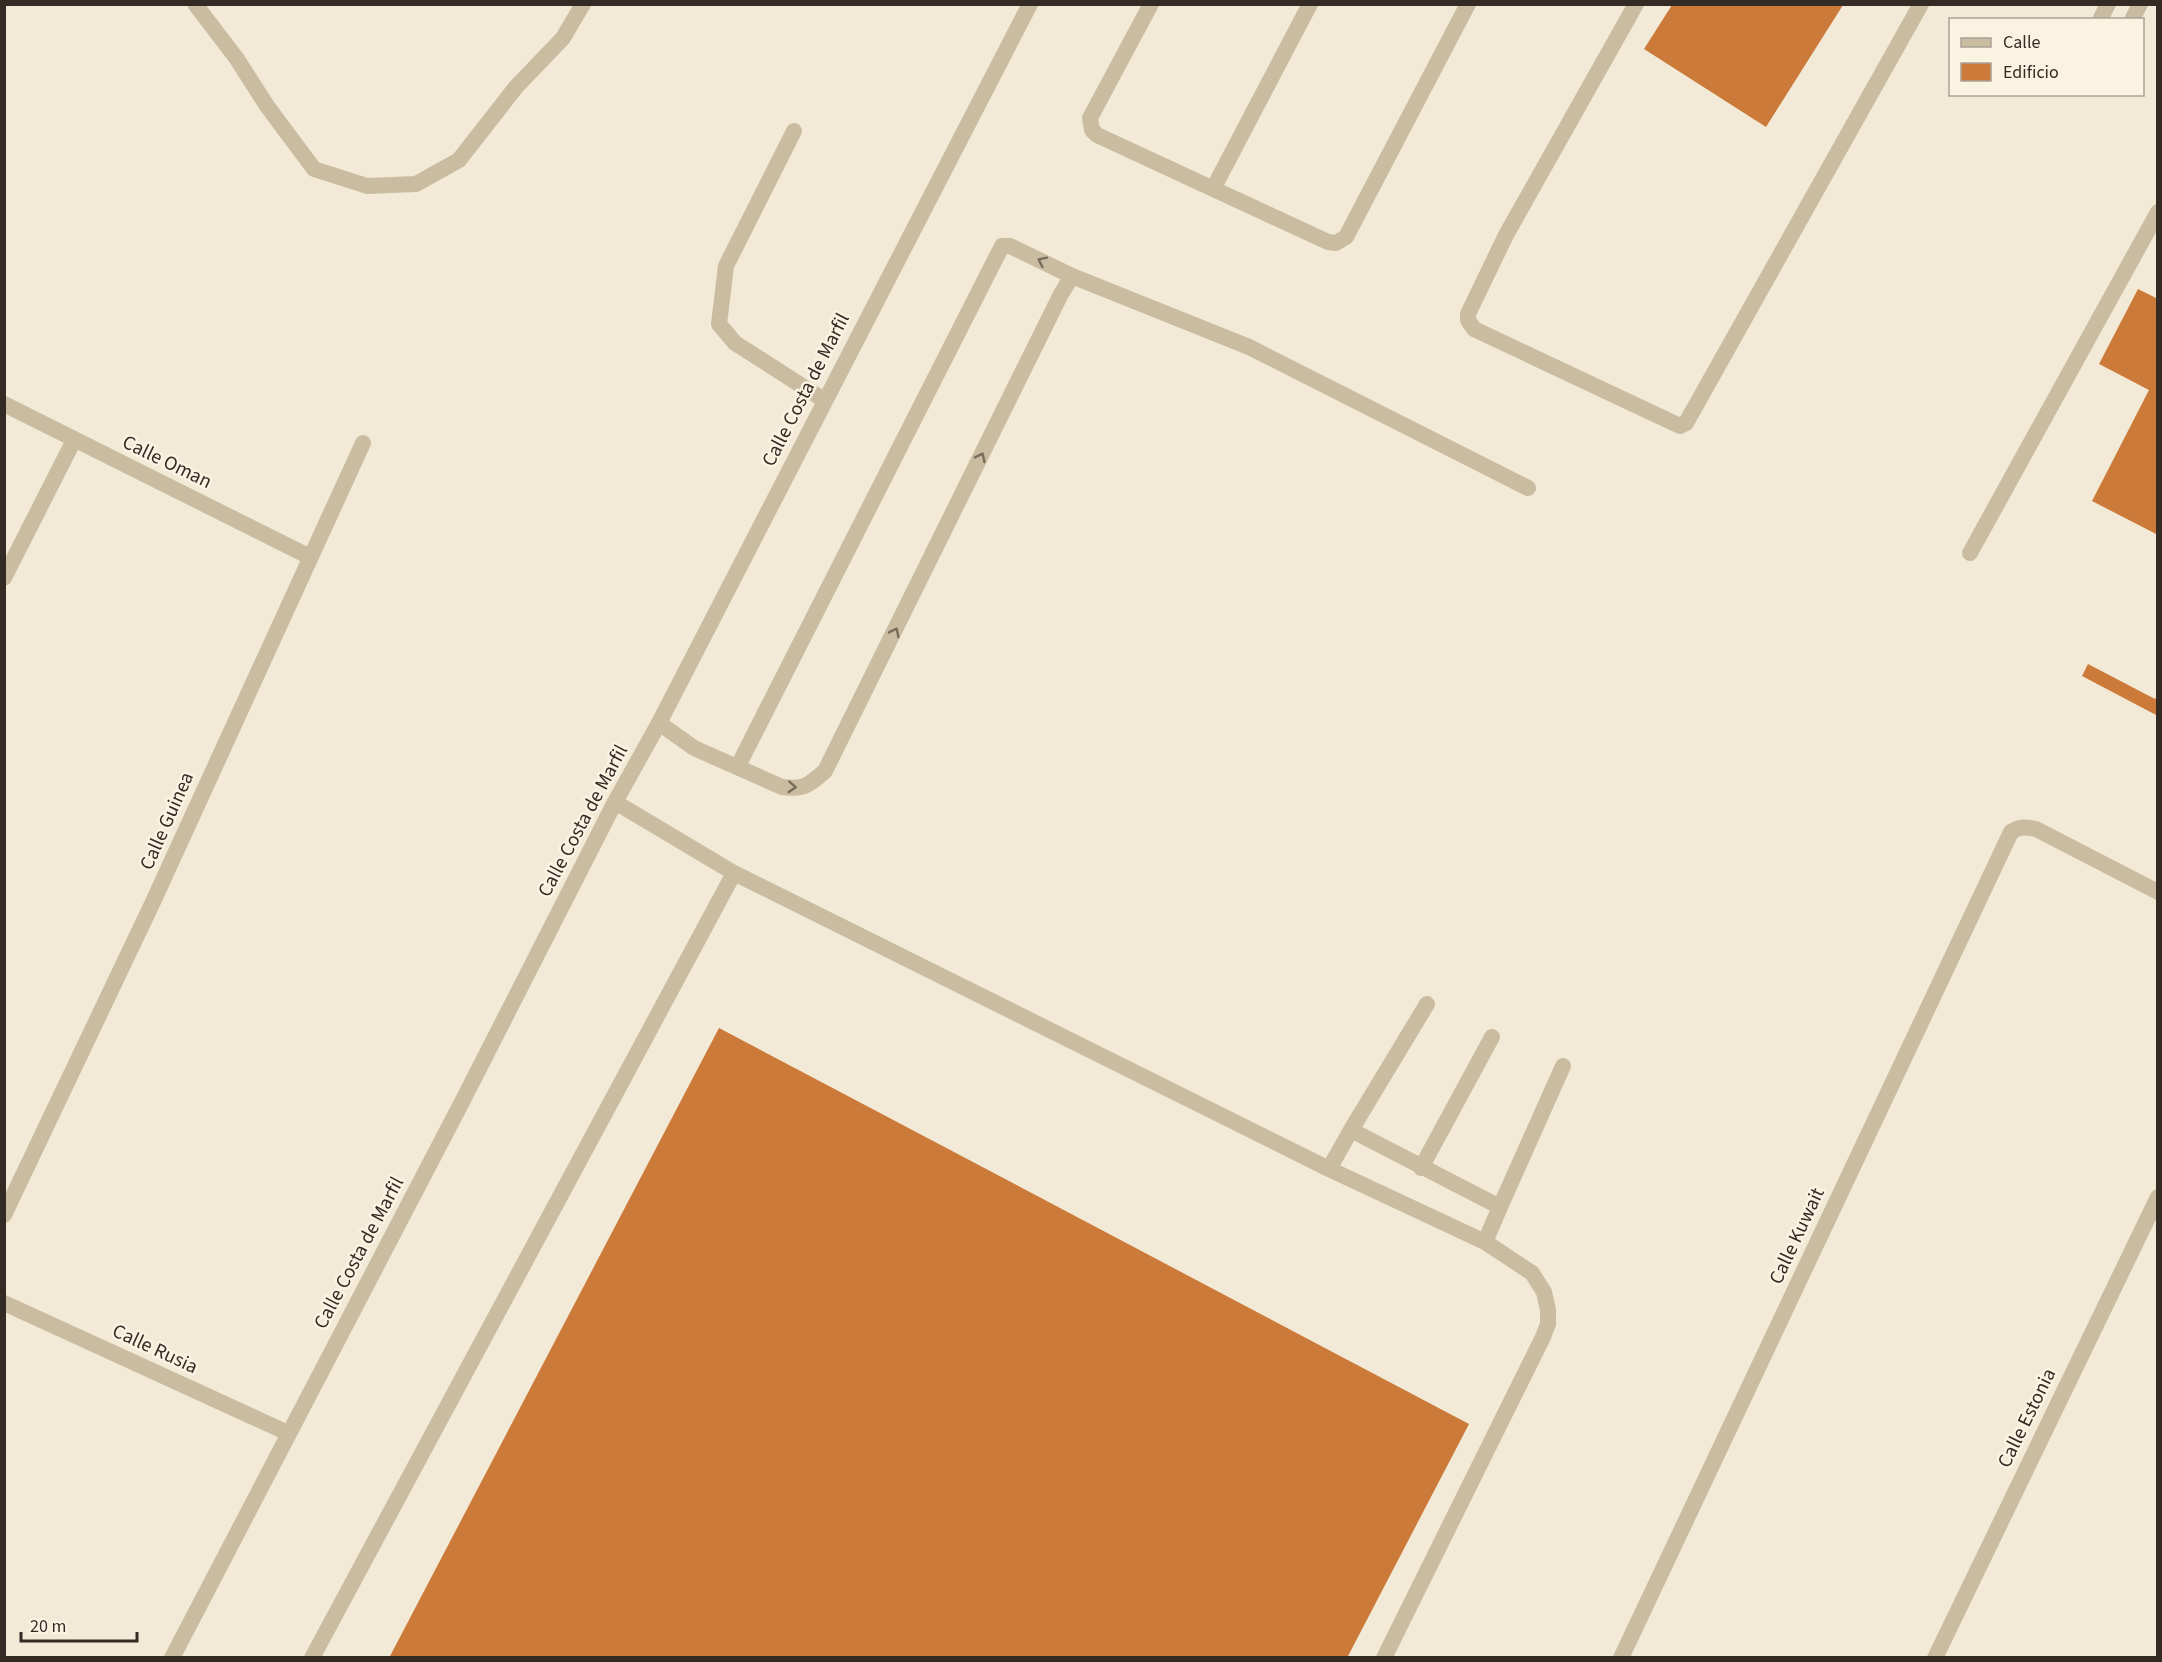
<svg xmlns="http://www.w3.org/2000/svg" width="2162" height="1662" font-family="'Source Sans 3',sans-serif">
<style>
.building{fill:#cc7a39}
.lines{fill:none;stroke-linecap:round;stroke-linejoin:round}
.service{stroke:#cabca1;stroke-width:16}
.minor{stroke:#cabca1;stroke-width:16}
.tertiary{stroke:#cabca1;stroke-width:16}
.oneway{stroke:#786d5c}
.labels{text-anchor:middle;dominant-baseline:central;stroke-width:5;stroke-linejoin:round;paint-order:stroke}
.street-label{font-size:20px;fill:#342c24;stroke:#faf3e2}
</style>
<rect width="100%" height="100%" fill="#f2ead6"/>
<path class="building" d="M1672,5H1843L1766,127L1644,49Z
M2138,289L2158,299V535L2092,501L2149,390L2099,364Z
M2088,664L2155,699L2158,695V716L2082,676Z
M719,1028L1469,1424L1347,1658H389Z"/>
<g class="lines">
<path class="service" d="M195,4L237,59L267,106L314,169L367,186L416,184L459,160L516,87L563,38L583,4
M1151,4L1090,118L1092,130L1097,135L1328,242L1336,243L1346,237L1468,4
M1636,4L1506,235L1468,314V320L1474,329L1680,426L1686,423L1921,4
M2100,20L2108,4
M2132,20L2140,4
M794,131L726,266L719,324L735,343L824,400
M1213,189L1310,4
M1072,276L1249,347L1528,488
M1970,553L2158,212
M659,723L694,748L782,787C804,790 809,785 825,771L1061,294L1072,276L1010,246H1002L738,766
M615,802L734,873L1329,1169L1485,1242L1532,1273L1544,1292L1548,1310V1324L1543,1337L1384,1658
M1351,1130L1427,1004
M1421,1168L1492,1037
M1329,1169L1351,1130L1500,1207L1485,1242
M1500,1207L1563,1066
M312,1658L734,873"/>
<path class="minor" d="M4,404L310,557
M4,578L74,440
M4,1215L152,904L363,443
M1621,1658L2011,832C2020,826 2026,827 2036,829L2158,892
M1935,1658L2158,1197"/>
<path class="tertiary" d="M4,1303L288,1433
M172,1658L463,1100L615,802L659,723L1030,4"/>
</g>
<defs><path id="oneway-chevron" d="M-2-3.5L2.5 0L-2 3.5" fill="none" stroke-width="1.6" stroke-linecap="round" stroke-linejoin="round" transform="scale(1.5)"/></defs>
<g class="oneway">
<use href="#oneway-chevron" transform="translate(1042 261) rotate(-154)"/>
<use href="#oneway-chevron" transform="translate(981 457) rotate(-64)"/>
<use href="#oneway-chevron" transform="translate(895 632) rotate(-64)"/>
<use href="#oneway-chevron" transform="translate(792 787) rotate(3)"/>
</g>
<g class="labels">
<g class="street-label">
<text transform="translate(806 390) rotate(-63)">Calle Costa de Marfil</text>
<text transform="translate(167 462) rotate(26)">Calle Oman</text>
<text transform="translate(167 821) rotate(-66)">Calle Guinea</text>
<text transform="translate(583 821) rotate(-62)">Calle Costa de Marfil</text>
<text transform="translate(1797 1236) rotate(-65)">Calle Kuwait</text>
<text transform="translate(359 1253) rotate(-62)">Calle Costa de Marfil</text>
<text transform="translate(155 1349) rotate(25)">Calle Rusia</text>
<text transform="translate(2027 1418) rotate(-64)">Calle Estonia</text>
</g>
</g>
<rect width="2162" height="1662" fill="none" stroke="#342c24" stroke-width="12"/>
<rect x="1949" y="18" width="195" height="78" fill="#faf3e2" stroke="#aba396" stroke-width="1.5"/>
<rect x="1961" y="38" width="30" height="9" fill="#cabca1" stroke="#aba396" stroke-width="1.5"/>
<text x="2003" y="48" font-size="18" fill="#342c24">Calle</text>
<rect x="1961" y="63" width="30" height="18" fill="#cc7a39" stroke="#aba396" stroke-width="1.5"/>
<text x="2003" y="78" font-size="18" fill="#342c24">Edificio</text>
<path d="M21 1632v9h116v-9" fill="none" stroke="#342c24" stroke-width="3"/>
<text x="30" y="1632" font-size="18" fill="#342c24" stroke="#faf3e2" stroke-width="4.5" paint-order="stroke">20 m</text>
</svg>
